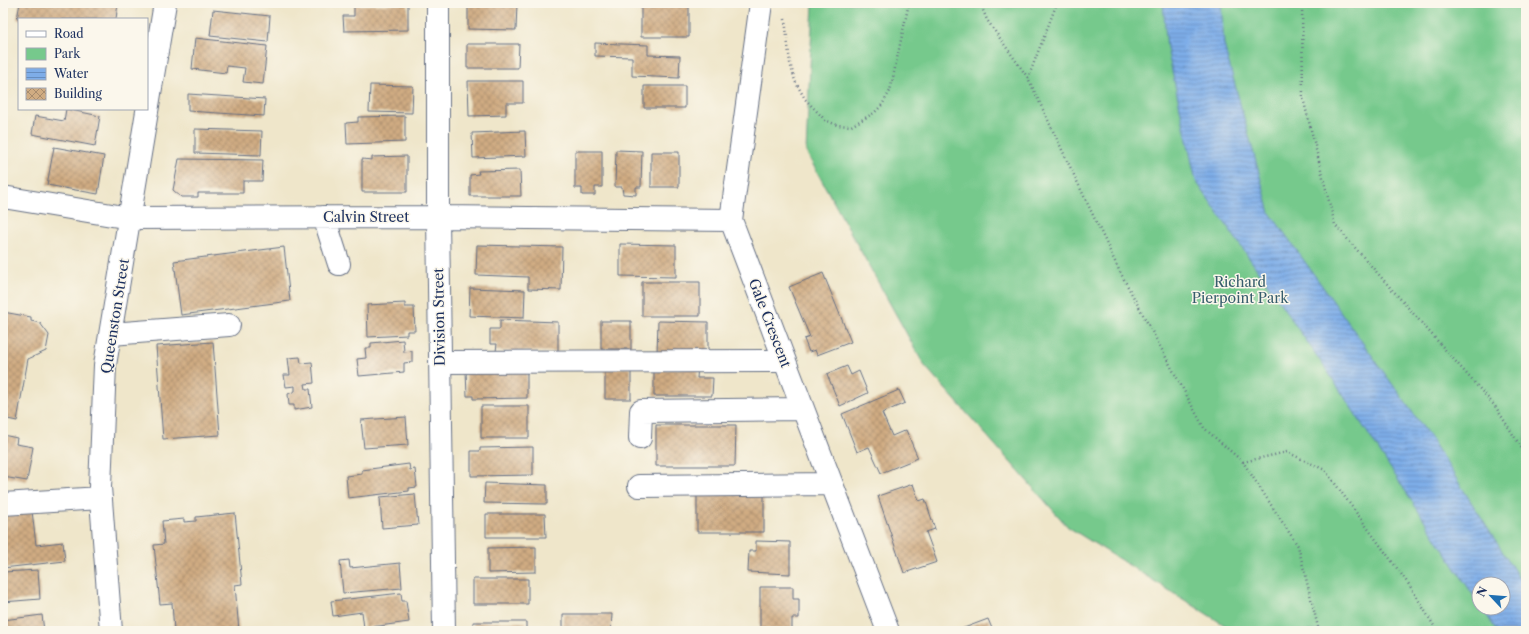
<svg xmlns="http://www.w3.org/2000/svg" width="1529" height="634" font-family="'Libre Caslon Text',serif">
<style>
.park{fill:#76c98c;stroke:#487c75;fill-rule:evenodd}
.water{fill:url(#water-rules);stroke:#4c6ea3}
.building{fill:url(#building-cross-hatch)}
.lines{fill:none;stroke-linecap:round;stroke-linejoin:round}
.minor-casing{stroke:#656f84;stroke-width:24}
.path{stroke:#656f84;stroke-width:2.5;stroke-dasharray:1 3;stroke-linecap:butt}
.minor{stroke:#fff;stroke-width:22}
.labels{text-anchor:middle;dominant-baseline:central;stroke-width:3;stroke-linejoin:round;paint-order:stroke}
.street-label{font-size:14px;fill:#1b2f5e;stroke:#fbf7ec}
.park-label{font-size:14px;fill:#365d6c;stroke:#fbf7ec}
</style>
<defs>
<pattern id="water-rules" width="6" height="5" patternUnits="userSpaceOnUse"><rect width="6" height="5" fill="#7eade8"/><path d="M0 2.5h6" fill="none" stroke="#668dbf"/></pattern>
<pattern id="building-cross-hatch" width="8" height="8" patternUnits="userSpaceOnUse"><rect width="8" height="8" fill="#d0ac82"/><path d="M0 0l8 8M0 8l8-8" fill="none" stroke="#a88c6e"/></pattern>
</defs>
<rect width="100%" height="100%" fill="#fbf7ec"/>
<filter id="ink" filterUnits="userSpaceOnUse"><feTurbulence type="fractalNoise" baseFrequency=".025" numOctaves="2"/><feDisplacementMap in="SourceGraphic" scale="8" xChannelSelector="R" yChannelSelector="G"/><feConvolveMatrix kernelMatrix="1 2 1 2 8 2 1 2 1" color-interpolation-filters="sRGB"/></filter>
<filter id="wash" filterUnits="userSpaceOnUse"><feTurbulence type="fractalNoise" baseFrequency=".012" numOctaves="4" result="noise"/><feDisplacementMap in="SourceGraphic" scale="16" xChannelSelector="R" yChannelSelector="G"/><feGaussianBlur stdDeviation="0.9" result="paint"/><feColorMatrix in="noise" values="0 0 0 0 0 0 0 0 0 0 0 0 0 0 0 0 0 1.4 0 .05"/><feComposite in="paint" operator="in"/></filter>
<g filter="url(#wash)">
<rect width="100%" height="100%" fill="#efe6ca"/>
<path class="park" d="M813,3H1526V631H1234L1068,527L924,365L806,152ZM1479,584H1503V608H1479Z"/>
<path class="water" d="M1163,3H1221L1224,45L1270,213L1430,437L1526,589V631H1497L1482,608H1503V584H1479V604L1330,375L1196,181L1167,48Z"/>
<g id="blocks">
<path class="building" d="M20,3H118L116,19L19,20L17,19Z
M280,3H301V6Z
M468,3H517L516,30L468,29Z
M641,3H689V37H641Z
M408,4V30L344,31L343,16H354V5Z
M213,10L270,16L268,42L210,36Z
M195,38L267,46L263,84L243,82L245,68L227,66L226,73L192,69Z
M595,43L648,45V55L680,56L679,78L632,76V57L595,56Z
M467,44H519L518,68H467Z
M468,81H523V103H506V115L469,116Z
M370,85L413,86L412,113L369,112Z
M644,86H685V108H644Z
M188,94L265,99L264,116L188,111Z
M66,109L100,116L95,146L32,134L35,116L64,121Z
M405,116V142L347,144L346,123L358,122V117Z
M195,129L262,131L261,155L195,153Z
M525,131L526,156L473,158L472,133Z
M54,147L104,156L98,194L47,185Z
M616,150L642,151L641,187H636V195L623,194L622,187H615Z
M575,151H602V187H595V195H582V188H575Z
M651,152H679V187H651Z
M407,156V192H362V159L372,160V157Z
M179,159L263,160L262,181H243V193H198V197H181L173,190Z
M520,170L521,196H470V175L479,174L478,171Z
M620,244L676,245V277L620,276Z
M477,245L562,247L561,290L528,289V277L476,275Z
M284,247L290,301L181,315L174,261Z
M823,273L851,342L817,355L815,350L809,352L804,339L810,337L789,287Z
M642,282H700V316H642Z
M470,288L525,290L524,318L469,316Z
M405,303V307H414L415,331H407V335L368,337L367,305Z
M3,312L31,317V321L40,323L49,335L46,351L28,359L17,421L3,418Z
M500,320L558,322V352L496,351L497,344H490V329H500Z
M601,321H631V349H601Z
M658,321L708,322V355L657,354Z
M403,340L404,352L412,351V362L404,363V372L359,376L357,359L366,358L365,348H371V343Z
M213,342L220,435L163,439L156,346Z
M300,357L301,363L312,362L314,383L305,384L306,389H310L312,407L294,410V405H289L288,394L295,391V386L286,387L284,375H290L288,358Z
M698,366L697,378H713L712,396H654V371Z
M847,366L851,375L859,371L868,393L840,406L827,374Z
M527,367V398L473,399V396H467L466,371Z
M605,368H631V399H605Z
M899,390L905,403L882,413L892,436L906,430L918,458L881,473L869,447L857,452L842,414Z
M481,406H529V438H481Z
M406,417L408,445L364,448L361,420Z
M656,425H736L735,466H656Z
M3,435L17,438L16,444L33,447L27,481L3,477Z
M533,447V475L471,476V451H480V448Z
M409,464L410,470L415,469L417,487L409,488V491L348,498L346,476L362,474V470Z
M485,483L547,485V504L484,503Z
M913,484L919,501L925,499L935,529L926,532L937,562L904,573L878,496Z
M764,488V532H697V489Z
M415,494L418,525L382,528L380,497Z
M32,511L36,545L63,542L65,561L3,568V514Z
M235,513L242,584L235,585L239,631H174L172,603L160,604L154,545L164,544L162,521L184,519V522L196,521V517Z
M486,514H545L546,537H486Z
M756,541L790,542V574L748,572L749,551H756Z
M536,547V572L488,573V548Z
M349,560L350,568L400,563L402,588L343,593L340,561Z
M38,570L40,599L3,602V572Z
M473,579H528V604H473Z
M760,587H793V599H799V618H792V630L760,629Z
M401,593L402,601H406L409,622L364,628L362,612L333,616L331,601Z
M563,614H612L611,631H563Z
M42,615L44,631H3V620Z
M988,619L993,631H956Z
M473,622H526V631H473Z"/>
</g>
</g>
<g filter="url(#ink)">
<use href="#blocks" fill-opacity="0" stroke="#656f84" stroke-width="1"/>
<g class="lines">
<defs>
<path id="minor" d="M438,3V217L444,631
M761,3L731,220L888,631
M3,197L130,218L438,217L731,220
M324,217L339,264
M111,334L229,325
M440,362L784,361
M640,438L641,411L803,409
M639,486L831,484
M3,504L101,498
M111,631L100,487L105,365L165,3"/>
</defs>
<use href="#minor" class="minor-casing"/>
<path class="path" d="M980,3L987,20L1028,78L1119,270L1204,428L1243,462L1298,546L1319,631
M1302,3L1303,98L1335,225L1495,406L1526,455
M785,19L790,63L795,81L805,99L825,120L837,125L851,126L874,113L882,105L890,91L909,3
M1028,78L1057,3
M1243,462L1287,452L1325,470L1410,586L1437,631"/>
<use href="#minor" class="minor"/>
</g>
</g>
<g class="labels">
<g class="street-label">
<text x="366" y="217">Calvin Street</text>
<text transform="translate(115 316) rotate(-81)">Queenston Street</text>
<text transform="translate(439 317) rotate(-91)">Division Street</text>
<text transform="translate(770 323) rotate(69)">Gale Crescent</text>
</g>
<g class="park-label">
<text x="1240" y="282">Richard<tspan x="1240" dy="16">Pierpoint Park</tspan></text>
</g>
</g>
<rect width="1529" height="634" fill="none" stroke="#fbf7ec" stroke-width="16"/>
<rect x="18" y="18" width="130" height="92" fill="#fbf7ec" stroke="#a1a7b3"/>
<rect x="26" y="31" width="20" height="6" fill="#ffffff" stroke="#a1a7b3"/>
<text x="54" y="38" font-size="12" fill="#1b2f5e">Road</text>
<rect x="26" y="48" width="20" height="12" fill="#76c98c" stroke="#a1a7b3"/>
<text x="54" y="58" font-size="12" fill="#1b2f5e">Park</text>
<rect x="26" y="68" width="20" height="12" fill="url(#water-rules)" stroke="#a1a7b3"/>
<text x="54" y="78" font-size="12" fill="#1b2f5e">Water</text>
<rect x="26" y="88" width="20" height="12" fill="url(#building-cross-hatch)" stroke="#a1a7b3"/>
<text x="54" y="98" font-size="12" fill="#1b2f5e">Building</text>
<g transform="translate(1491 596) rotate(296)"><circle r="19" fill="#fbf7ec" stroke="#a1a7b3"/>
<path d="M0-3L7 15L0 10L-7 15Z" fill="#1f6fb2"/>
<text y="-6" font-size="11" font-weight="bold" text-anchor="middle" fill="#1b2f5e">N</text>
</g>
</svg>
